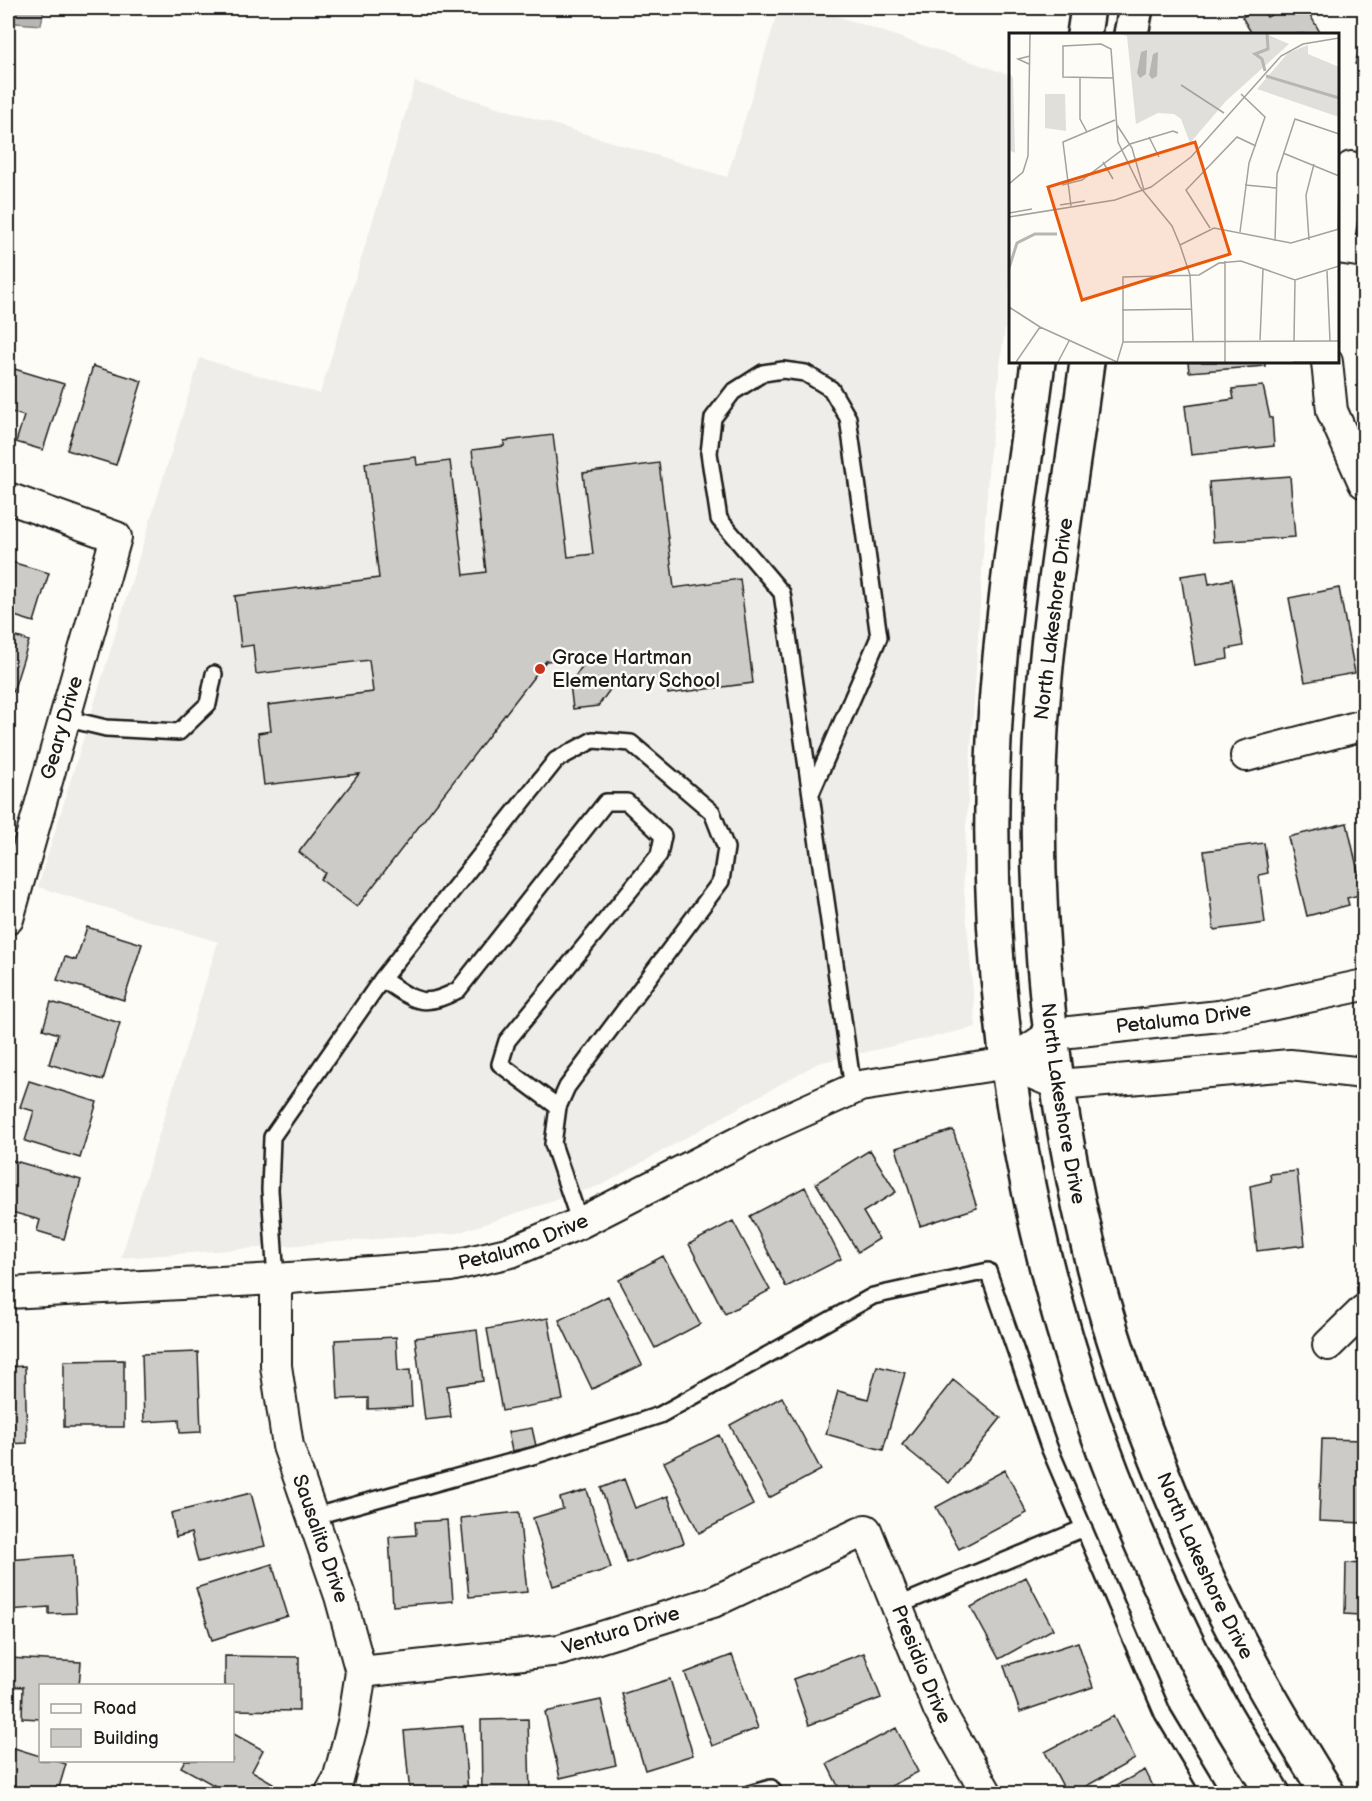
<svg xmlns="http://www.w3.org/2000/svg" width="1372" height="1801" font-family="'Balsamiq Sans',sans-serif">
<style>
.built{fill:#eeede9}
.water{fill:#b7b6b2;stroke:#797876;stroke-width:1.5}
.building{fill:#cccbc8;stroke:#1c1c1c;stroke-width:1.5}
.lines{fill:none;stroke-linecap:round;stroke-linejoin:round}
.service-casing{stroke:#1c1c1c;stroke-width:20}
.minor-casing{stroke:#1c1c1c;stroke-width:34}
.secondary-casing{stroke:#1c1c1c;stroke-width:38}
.service{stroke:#fdfcf7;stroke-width:15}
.minor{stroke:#fdfcf7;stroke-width:30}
.secondary{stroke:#fdfcf7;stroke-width:33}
.poi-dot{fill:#c8321e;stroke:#fdfcf7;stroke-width:2}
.labels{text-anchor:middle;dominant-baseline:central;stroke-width:5;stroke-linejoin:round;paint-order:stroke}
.street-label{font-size:20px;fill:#1c1c1c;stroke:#fdfcf7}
.poi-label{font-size:20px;fill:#1c1c1c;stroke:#fdfcf7;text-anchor:start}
.inset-river{fill:none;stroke:#b7b6b2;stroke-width:3}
.inset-road{fill:none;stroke:#a3a29f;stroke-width:1.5}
.view{fill:#e8590c;fill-opacity:0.15;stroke:#e8590c;stroke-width:3}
.inset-edge{fill:none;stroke:#1c1c1c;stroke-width:3}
</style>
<rect width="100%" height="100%" fill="#fdfcf7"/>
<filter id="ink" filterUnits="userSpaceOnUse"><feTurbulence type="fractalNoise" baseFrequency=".0167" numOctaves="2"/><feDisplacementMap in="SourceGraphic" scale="12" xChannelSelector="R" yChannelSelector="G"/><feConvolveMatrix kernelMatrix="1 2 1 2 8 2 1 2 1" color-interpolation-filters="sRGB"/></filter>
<g filter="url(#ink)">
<path class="built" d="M779,8H814L1010,75V284L989,459L963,878L976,1027L818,1063L604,1184L457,1233L121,1258L218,942L38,887L200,358L320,394L415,82L727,177Z"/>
<path class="water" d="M8,8H44L41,25L16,23L8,29Z"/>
<path class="building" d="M1259,8H1261L1267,17L1285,8H1306L1321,34H1252L1242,17Z
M1364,35V67L1355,64Z
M1188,362H1265V366L1189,372Z
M93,366L142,381L116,465L67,450Z
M8,367L64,384L43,450L16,442L24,416L8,411Z
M1263,386L1270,418H1272L1274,446L1191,455L1185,406L1234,399L1232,389Z
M553,435L568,557L593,554L583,473L659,463L674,588L740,579L753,683L668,694L666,677L614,684L598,706L573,709L570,684L585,662V657L546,661L357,907L320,879L325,873L299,852L359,774L264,785L258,733L271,731L268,705L373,692L369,660L256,674L253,645L241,647L235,596L379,578L365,463L416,457L417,465L450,461L464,575L486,572L472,450L504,446V441Z
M1290,476L1295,537L1213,542L1209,482Z
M8,561L49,573L34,622L8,614Z
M1207,572L1209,584L1232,579L1243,646L1227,649L1228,659L1195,665L1181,576Z
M1339,588L1355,673L1305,682L1289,598Z
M8,634L29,641L13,692L8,691Z
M1347,823L1363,894L1347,898L1349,905L1307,916L1288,837Z
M1264,843L1268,873L1259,875L1265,923L1214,930L1204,851Z
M87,927L142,944L124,1000L57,980L65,957L76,960Z
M51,1002L120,1023L103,1080L49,1064L58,1034L43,1029Z
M29,1081L97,1102L80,1158L25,1141L34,1111L20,1107Z
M953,1130L977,1208L920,1226L896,1148Z
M870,1150L896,1192L863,1212L879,1239L858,1252L816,1183Z
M8,1159L81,1180L64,1239L37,1231L40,1220L8,1211Z
M1360,1167H1364V1243H1360Z
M1297,1171L1305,1245L1257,1251L1250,1186L1271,1181L1270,1174Z
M805,1187L841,1259L786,1287L750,1216Z
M733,1221L770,1290L725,1314L689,1244Z
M663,1256L700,1324L655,1348L619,1280Z
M608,1296L642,1365L592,1389L559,1320Z
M548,1318L563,1400L502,1411L487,1329Z
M477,1330L483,1381L447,1386L451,1417L425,1420L415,1338Z
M396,1337L398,1371L410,1370L412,1407L368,1409V1398L338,1399L335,1340Z
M198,1352L201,1432L180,1433L179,1420L144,1422L142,1354Z
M124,1360V1427H64V1361Z
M25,1366L27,1443L8,1444V1367Z
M877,1366L905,1373L883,1450L826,1434L838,1391L868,1399Z
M953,1380L1001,1418L949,1483L902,1445Z
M782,1397L821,1470L769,1498L730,1425Z
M532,1428L536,1446L512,1451L508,1432Z
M719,1435L753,1505L699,1533L664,1462Z
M1322,1439L1364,1440V1523L1319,1521Z
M1005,1470L1027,1513L959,1549L936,1507Z
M624,1479L635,1508L668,1496L684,1543L627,1563L601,1488Z
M587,1490L611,1568L553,1586L533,1518L563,1509L560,1498Z
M251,1493L265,1546L198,1562L191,1533L176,1537L171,1513Z
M519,1512L527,1592L469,1597L461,1518Z
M447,1520L453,1601L393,1606L389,1537L416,1535L415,1522Z
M73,1555L76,1613L49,1614V1607L8,1610V1560Z
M1346,1563L1364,1564V1625H1358L1359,1615L1345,1614Z
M272,1564L288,1616L212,1640L196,1588Z
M1026,1577L1053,1629L999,1659L971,1607Z
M1078,1642L1093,1687L1020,1712L1004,1666Z
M864,1653L881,1698L809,1725L793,1679Z
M732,1655L758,1728L712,1746L685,1673Z
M225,1656L299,1657V1711L232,1710V1686H225Z
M9,1658L81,1662L79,1686H40V1719L22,1718L23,1687L8,1686Z
M670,1679L693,1755L645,1770L622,1694Z
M601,1700L616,1765L560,1778L545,1712Z
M1113,1716L1135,1759L1072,1794H1067L1045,1752Z
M528,1719L530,1794H482L481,1720Z
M463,1726L468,1794H410L404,1731Z
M896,1728L918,1772L876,1794H842L827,1764Z
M232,1733L263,1750L252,1771L273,1783L267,1794H230L181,1767L185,1760H232Z
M8,1746L40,1756V1760H54L66,1764L57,1794H8Z
M1145,1770L1157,1794H1100Z"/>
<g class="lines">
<defs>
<path id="service" d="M64,718L106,728L179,732L208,704L214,674
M812,791L879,637L848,418L831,389L805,373L783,370L763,373L733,392L713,418L709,453L719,519L782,593L853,1089
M382,979C414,1000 422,1010 458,990L606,802H627L663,836L659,855L507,1041L500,1064L558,1107
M276,1279L270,1190L272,1137L382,979L556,760L593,740L631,743L712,812L726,848L721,881L567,1087L558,1107L553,1144L580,1223
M312,1517L536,1455L660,1415L873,1296L988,1271L1049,1447L1163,1714L1211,1794
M897,1606L1084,1528
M749,1794L771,1788L775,1794"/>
<g id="minor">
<path d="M1338,244L1351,167"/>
<path d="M1338,248L1364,252"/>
<path d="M1327,362L1332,411L1364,483"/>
<path d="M8,498L116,537L8,919"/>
<path d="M1246,756L1364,725"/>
<path d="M1008,1063L1059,1085L1290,1065L1364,1073"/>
<path id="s1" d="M276,1279V1366L288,1446L340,1596L361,1672L353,1723L338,1780L330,1794"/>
<path id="s2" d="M8,1293L276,1279L451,1266L511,1252L580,1223L764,1129L860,1086L1008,1063L1052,1034L1219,1016L1364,985"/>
<path d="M1328,1345L1364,1310"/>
<path id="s3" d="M361,1672L560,1650L713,1602L866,1530L939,1710L987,1794"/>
</g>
<g id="secondary">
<path d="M1084,34L1088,8"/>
<path d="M1131,34L1136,8"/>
<path d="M1038,362C1022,487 1000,614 994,740C980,1020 1033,1301 1147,1556C1168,1604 1190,1652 1215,1697C1233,1730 1254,1762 1273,1794"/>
<path id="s4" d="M1087,362C1070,490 1046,619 1040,748C1032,918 1052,1104 1094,1269C1118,1365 1155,1460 1195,1551C1232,1635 1279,1715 1328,1794"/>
</g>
</defs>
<use href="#service" class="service-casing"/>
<use href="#minor" class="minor-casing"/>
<use href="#secondary" class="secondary-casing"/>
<use href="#service" class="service"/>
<use href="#minor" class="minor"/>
<use href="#secondary" class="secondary"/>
</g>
</g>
<circle class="poi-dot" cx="540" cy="669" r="6"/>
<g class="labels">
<g class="street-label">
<text transform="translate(1054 619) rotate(-83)">North Lakeshore Drive</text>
<text transform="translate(62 728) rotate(-74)">Geary Drive</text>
<text stroke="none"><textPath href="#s2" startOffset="1227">Petaluma Drive</textPath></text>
<text stroke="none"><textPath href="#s4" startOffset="746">North Lakeshore Drive</textPath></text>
<text stroke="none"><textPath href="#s2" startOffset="520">Petaluma Drive</textPath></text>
<text stroke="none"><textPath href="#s1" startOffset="266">Sausalito Drive</textPath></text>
<text stroke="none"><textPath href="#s4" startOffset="1232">North Lakeshore Drive</textPath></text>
<text stroke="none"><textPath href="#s3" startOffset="264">Ventura Drive</textPath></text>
<text stroke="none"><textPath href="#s3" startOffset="675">Presidio Drive</textPath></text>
</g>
<g class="poi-label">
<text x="552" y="658">Grace Hartman<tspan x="552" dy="23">Elementary School</tspan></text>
</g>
</g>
<g transform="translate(1009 33)">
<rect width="330" height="330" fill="#fdfcf7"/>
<path d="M111,1H257L280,11L217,68L181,110L172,86L165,81L149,80L127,91L118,3ZM299,12V21L330,34V84L248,56L279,20ZM0,39L4,45L6,120L0,117ZM36,61H56L57,98L36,95Z" fill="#e0dfdb"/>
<path d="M138,17L137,41L131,45L128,40L132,19ZM149,19L148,43L143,46L140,42L144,21Z" fill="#b7b6b2"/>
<path class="inset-river" d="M256,38L253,26L246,21L259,16L258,1M257,43L330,65M0,235L8,210L26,201H48"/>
<path class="inset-road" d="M20,31L9,26L21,23M71,45V86L78,99M104,45L54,44V13L92,11L102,16L109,109L131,154L163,193L171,212L181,242L184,308M172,52L215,80M108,92L123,115L135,157M140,104L150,124M274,120L330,143M94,129L104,146M0,151L14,139L19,123L21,1M53,152L73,147L121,111L164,98L169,100M236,152L267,155M51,172L76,168M62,173L54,109L106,87M0,180L23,176M0,184L106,167L142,154L182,124L272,23L294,11L330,5M201,195L177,157L228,104L247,113M329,196L330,149M231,199L240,130L256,84L232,61M300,207L297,162L305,131M266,208L268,141L286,86L330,101M171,212L205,195L282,210L330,196M318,238L321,308M0,274L31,294L108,329M113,277L182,276M251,307L254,236M285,308L286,247M114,309L330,308M7,329L31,294M49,329L60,308M108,329L114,309V244L190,242L210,230L232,228L286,247L330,233M216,329V228M284,329H330"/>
<path class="view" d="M186,109L221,221L73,267L39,154Z"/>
<rect width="330" height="330" class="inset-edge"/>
</g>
<rect width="1372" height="1801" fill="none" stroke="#fdfcf7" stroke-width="30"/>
<rect x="15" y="15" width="1342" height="1771" fill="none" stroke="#1c1c1c" stroke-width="2" filter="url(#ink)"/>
<rect x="39" y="1684" width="195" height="78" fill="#fdfcf7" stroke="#a3a29f" stroke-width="1.5"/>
<rect x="51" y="1704" width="30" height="9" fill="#fdfcf7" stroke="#a3a29f" stroke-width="1.5"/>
<text x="93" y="1714" font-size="18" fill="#1c1c1c">Road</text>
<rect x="51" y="1729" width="30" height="18" fill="#cccbc8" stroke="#a3a29f" stroke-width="1.5"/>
<text x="93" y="1744" font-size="18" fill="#1c1c1c">Building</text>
</svg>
